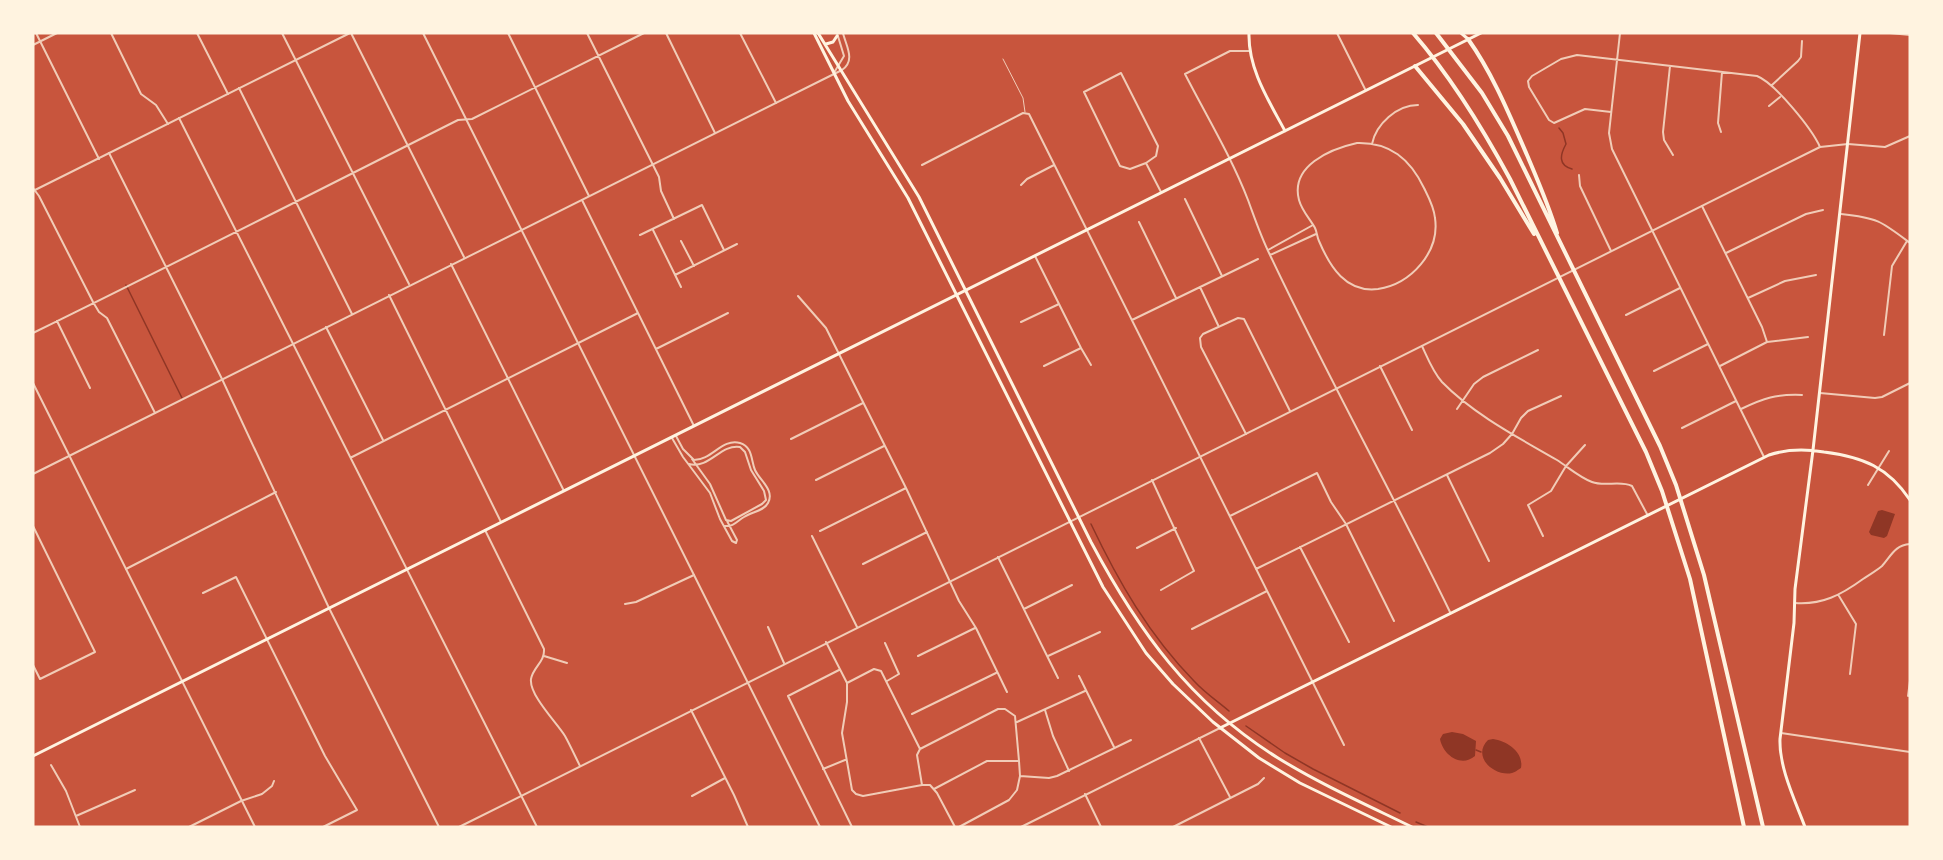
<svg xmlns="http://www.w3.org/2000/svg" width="1943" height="860" font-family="'Asap Condensed',sans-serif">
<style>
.water{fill:#8f3625}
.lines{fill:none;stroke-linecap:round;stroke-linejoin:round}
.stream{stroke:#8f3625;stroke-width:1.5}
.service{stroke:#f1ccb7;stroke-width:1}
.minor{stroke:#f1ccb7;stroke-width:2}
.tertiary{stroke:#f1ccb7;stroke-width:2}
.secondary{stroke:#fff3e0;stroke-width:3}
.primary{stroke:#fff3e0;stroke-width:3}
.motorway{stroke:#fff3e0;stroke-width:4}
</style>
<rect width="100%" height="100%" fill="#c8553d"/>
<path class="water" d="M1882,510L1895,514L1887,536L1884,538L1871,535L1869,532L1878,511Z
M1452,732L1463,734L1476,741L1475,756C1461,768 1443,755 1440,739L1443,734Z
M1493,739C1507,741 1524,752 1521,768C1519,769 1514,773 1512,773C1495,777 1471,757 1488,740Z"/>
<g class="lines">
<path class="stream" d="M1559,128L1563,133L1566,144C1560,155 1558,165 1572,169
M126,285L182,398
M1091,524C1118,581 1149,635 1194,681C1204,692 1217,701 1229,711
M1246,726L1285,753L1313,769L1400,813
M1476,750L1481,752
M1416,822L1428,827"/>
<path class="service" d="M1003,59L1023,98L1025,112"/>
<path class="minor" d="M36,33L99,159
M111,33L141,94L156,105L168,124
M197,33L228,94
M282,33L409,284
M351,33L464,257
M508,33L589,196
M587,33L659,177L661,191L674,219
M666,33L715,133
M740,33L776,103
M1337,33L1365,89
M1620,33L1609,133L1612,149L1764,457
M33,45L57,33
M1249,51H1230L1185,74C1206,115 1232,158 1248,200C1255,219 1261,237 1270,255C1327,376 1392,492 1450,612
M1670,66L1663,132L1664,140L1673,155
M1772,85L1798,61L1801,57L1802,41
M239,88L352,314
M1769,106L1780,97
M1611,112L1585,109L1554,123L1549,120L1529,87L1528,81L1532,76L1561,59L1577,55L1757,76C1775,83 1812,129 1820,147
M179,118L537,827
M1721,132L1718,123L1722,72
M1357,143C1390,142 1410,159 1424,188C1429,198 1434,207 1435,218C1440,252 1411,284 1378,289C1346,293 1330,267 1319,241C1317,237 1317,232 1315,228C1310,219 1302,211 1299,200C1290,166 1330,149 1357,143Z
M1372,144C1376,124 1397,105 1418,105
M1848,144L1885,147L1910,136
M109,153L222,379L329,608L439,827
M1146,163L1130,169L1120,166L1084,92L1121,73L1158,146L1156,156L1146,163L1161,192
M922,165L1023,113L1029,114L1344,745
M1579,175L1580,186L1611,251
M1021,185L1027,179L1054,165
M33,188L39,196L93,302L99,312L107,318L155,413
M1185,199L1222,276
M582,200L694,426
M1702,206L1762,327L1767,342
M1841,214C1878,218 1881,221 1910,243
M1139,222L1176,298
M653,230L681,287
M640,235L702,205L724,250
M681,241L694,266
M1268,250L1313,225
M1726,253L1806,214L1823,210
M1270,255L1316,234
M1035,256L1081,348L1091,365
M451,264L564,491
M675,275L737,244
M1200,287L1218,325
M389,295L501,522
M798,296L826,328L906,488L959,601L976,628L1007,692
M1748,298L1785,281L1816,275
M1626,315L1680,288
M1132,320L1258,259
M57,321L90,388
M1021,322L1059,304
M326,327L383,440
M33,333C176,263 317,191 458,120L472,119L644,33
M1884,335L1892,266L1907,241
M1422,346C1428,359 1433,372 1442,382C1473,414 1519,438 1557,460C1568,467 1579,477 1592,482C1605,487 1620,480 1632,486L1647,514
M656,349L728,313
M1044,366L1081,348
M1380,366L1412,430
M1720,366L1767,342L1808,337
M1654,371L1708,344
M1457,409L1474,384L1483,377L1538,350
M1741,409C1764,398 1776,394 1802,395
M1682,428L1736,401
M1246,434L1201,347L1200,338L1203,334L1238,318L1244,319L1290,411
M676,436L683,449L694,460C712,460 722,438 740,443C753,447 751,461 755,470C760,481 775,490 768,503C764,511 751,512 744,517C737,521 734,527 724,526
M672,438L683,457L710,493L720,519L732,541L736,543L737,540L727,521
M791,439L863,403
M352,457L638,313
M689,464C710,469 720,444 740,447L745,452L751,470L764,491L766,500L762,504L731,521L726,520L710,484L692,459
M1447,475L1489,561
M816,480L884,446
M1152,480L1194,571L1161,590
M1868,485L1889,451
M1230,516L1317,473L1331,502L1346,524L1394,621
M33,526L95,652L40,679L33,665
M485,530L544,649C545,662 533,667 531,679C529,695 557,723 565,736C570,745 575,756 580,766
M820,531L906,488
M812,536L857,627
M1543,536L1528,505L1551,491L1566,466L1585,445
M1300,547L1349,642
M1137,548L1176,528
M998,557L1058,678
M863,564L927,532
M126,569L276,492
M1256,569L1490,453L1503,444L1512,434L1521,418L1528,411L1561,396
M203,593L236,577L325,756L357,810L323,827
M1839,596L1856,624L1850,674
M1795,603C1822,605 1841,595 1863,579C1869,575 1876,571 1882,566C1891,556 1895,545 1910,544
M625,604L636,602L694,575
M1024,609L1072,585
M768,627L784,663
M1192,629L1267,591
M826,642L847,683V702L842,733L852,790L856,794L863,796L922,785H930L937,793L955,827
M885,643L899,674L887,681
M544,656L567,663
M918,656L975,628
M1048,656L1100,632
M839,670L788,696L852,827
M1079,676L1114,747
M847,683L874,669L881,671L920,749L917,755L922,785
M1908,696L1910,681
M691,710L734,795L748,827
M1045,710L1053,736L1069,771
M912,714L996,673
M1017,722L1085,691
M1781,733L1910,752
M1199,738L1230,797
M920,749L998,709H1005L1015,716L1019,761L1020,776L1017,790L1009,800L959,827
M51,765L66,791L80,827
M823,769L845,760
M1020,776L1049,778L1057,776L1131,740
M934,789L987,761H1019
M1085,794L1101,827
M692,796L725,778
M76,816L135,790
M189,827L241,801L262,794L272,786L274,781
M1173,827L1258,784L1264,778"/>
<path class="tertiary" d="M423,33L820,827
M1890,33L1910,35
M835,71L844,56L837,33
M33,191L350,33
M33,383L255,827
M1820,393L1875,398L1882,397L1910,383
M33,474L842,70C856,60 846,46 843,33
M459,827L1820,147L1848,144
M1021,827L1220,728"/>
<path class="secondary" d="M1249,33C1248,69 1269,101 1285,131
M1461,33L1468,39
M1220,728L1769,455C1787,449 1805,449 1824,452C1863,457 1888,467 1910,500
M33,756L1481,33
M1805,827C1795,800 1779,768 1780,739L1794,623L1795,589L1813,450L1860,33"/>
<path class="primary" d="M814,33L848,101L908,198L1103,587L1146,653L1173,684L1213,722L1259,758L1300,783L1391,827
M818,33L919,197L1091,542C1139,632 1190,703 1278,758C1320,784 1367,805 1412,827
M826,44L833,42L837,36"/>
<path class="motorway" d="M1413,33C1452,78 1482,127 1510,179L1646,452L1662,491L1690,579L1744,827
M1436,33L1482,93L1508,136L1660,446L1676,485L1704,575L1763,827
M1468,39C1493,74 1510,116 1527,155C1538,181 1549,206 1557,233
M1415,66L1463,124L1500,178L1534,234"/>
</g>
<rect width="1943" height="860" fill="none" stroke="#fff3e0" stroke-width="69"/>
</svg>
